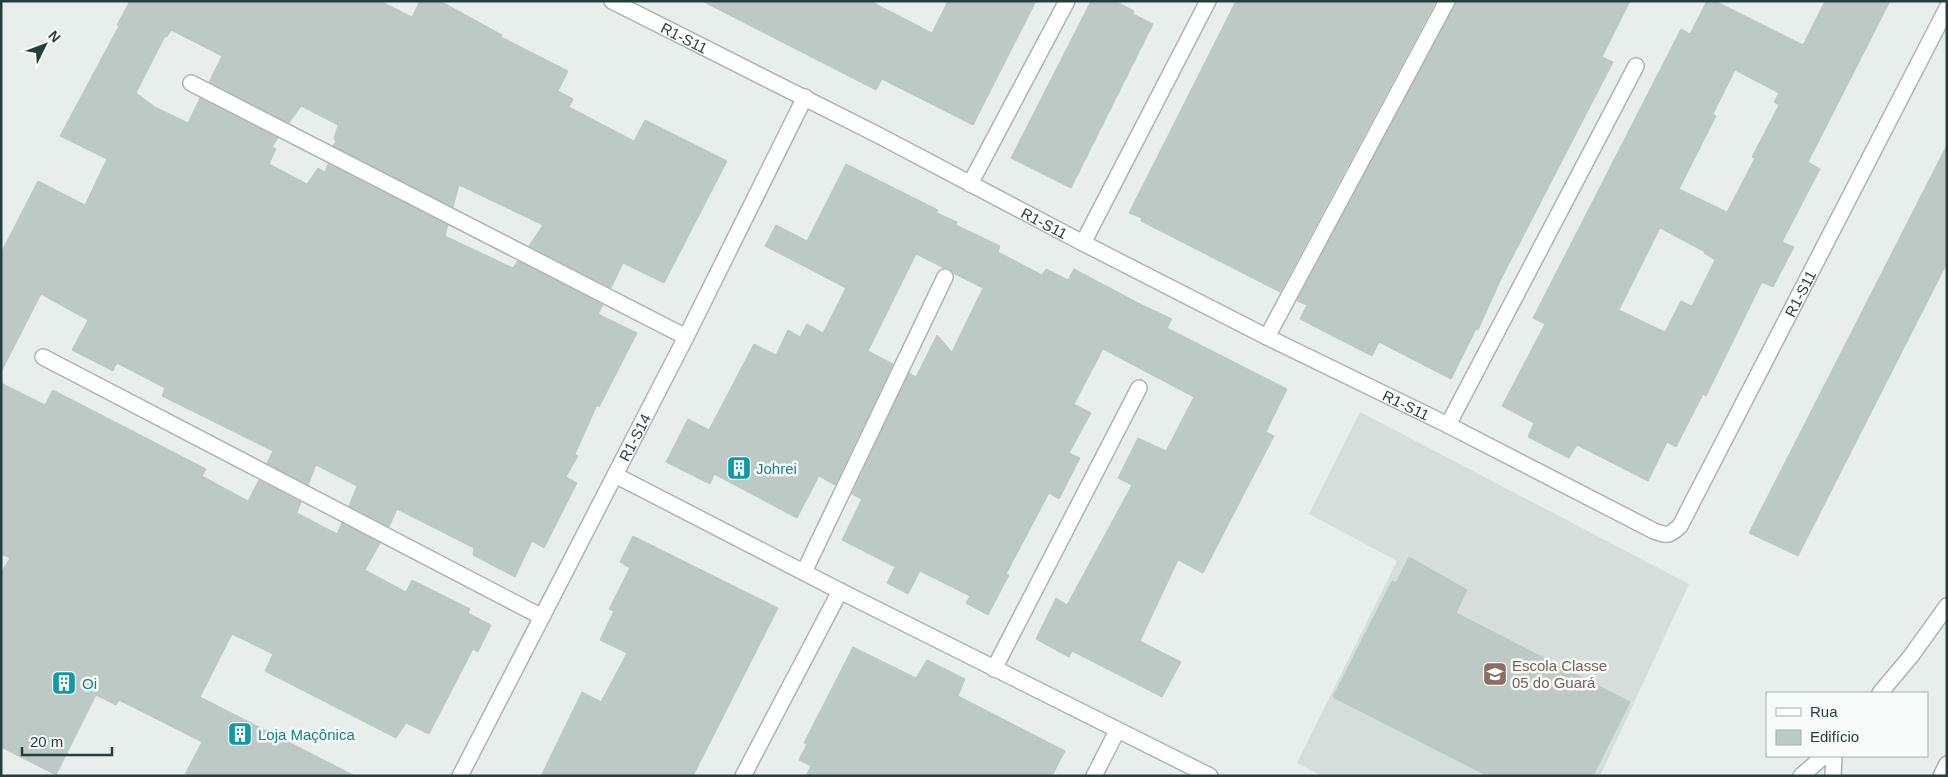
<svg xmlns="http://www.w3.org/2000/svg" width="1948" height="777" font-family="Helvetica,sans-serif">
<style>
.built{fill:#d5dedb}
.building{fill:#bcc9c5;stroke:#bac7c3;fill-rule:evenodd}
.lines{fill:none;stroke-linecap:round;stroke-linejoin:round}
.minor-casing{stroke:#aab6b4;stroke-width:18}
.secondary-casing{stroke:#a3b6b2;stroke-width:18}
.minor{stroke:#fff;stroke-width:15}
.secondary{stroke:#fff;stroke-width:15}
.labels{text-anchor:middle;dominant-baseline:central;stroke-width:5;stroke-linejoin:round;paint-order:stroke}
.street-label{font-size:15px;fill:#273f3c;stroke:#f7fbf9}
.culture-label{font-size:15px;fill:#0d838f;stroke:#f7fbf9;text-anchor:start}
.education-label{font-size:15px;fill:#785e54;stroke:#f7fbf9;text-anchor:start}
</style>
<rect width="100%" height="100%" fill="#e7eeec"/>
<path class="built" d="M1360,412L1689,584L1600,776H1322L1297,763L1397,561L1309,514Z"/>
<path class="building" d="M130,1H380L412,17L420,1H440L502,35L501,37L568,71L558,91L573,99L569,107L634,141L645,120L727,161L664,283L623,263L611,288L529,246L543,225L459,185L453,207L333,146L336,141L334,139L338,125L301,106L289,123L209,82L222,56L171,30L167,37L165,36L136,93L155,107L188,123L200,98L278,138L272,147L276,149L269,164L307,184L318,168L325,172L328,164L448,225L445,236L513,268L518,261L603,305L598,314L637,333L599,407L597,405L575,454L578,456L566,477L577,483L544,548L532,541L515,577L473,555L474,548L397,509L389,527L349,506L357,486L316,465L308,485L267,463L273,451L162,396L165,388L117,363L113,371L72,350L88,320L41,294L1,372V253L38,181L85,205L107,159L60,136L119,26L117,25Z
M702,1H870L932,33L948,1H1036L973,125L882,79L876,90Z
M1091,1H1115L1134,11L1133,14L1153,24L1071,188L1011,158Z
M1236,1H1436L1280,292L1141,221L1142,218L1129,213Z
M1456,1H1630L1602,57L1613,62L1500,281L1478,330L1476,329L1451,379L1379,342L1372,356L1300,319L1307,305L1297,301Z
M1707,1H1715L1803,45L1825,1H1890L1808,162L1820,169L1782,242L1794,247L1773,287L1762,282L1706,396L1703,394L1676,447L1667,442L1648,481L1577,445L1569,458L1528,437L1534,423L1502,406L1545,324L1533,318L1681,29L1690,34ZM1735,70L1779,93L1774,102L1779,105L1752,157L1755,158L1727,212L1679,189L1716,116L1713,114ZM1660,228L1705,252L1704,253L1715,260L1692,306L1681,301L1665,332L1619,310Z
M1947,145V263L1798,556L1749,533Z
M846,164L938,210L937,213L957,222L956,225L1000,246L998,252L1042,275L1046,269L1068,280L1074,269L1142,305L1172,319L1167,328L1287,389L1266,432L1274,436L1203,573L1178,560L1140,641L1181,662L1162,697L1072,651L1069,657L1036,639L1056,598L1067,605L1132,485L1118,478L1138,438L1166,451L1194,397L1103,349L1074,404L1091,413L1069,453L1080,458L1059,499L1049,493L1006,574L1009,575L988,615L966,603L970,596L920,571L908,594L887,583L895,567L842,540L862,499L852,494L909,373L916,377L937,335L952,352L983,288L953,273L949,268H944L916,254L868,351L893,364L835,485L819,476L797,518L714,474L710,484L666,462L688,419L709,430L754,344L776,355L788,330L800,337L807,324L823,333L846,288L765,246L776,225L807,241Z
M1,383L45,405L53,390L206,469L202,476L248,501L259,480L301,502L297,513L337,534L342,523L380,543L365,570L406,592L412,580L470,609L468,613L491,625L478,652L473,649L429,734L406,723L396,738L265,671L273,654L232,634L200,697L355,776H184L202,742L119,700L116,705L96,695L56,775L1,747V573L10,558L1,554Z
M633,536L778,608L693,776H541L582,692L601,702L627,653L600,640L614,611L609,609L630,568L620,562Z
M1409,557L1467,590L1456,613L1630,702L1593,776H1488L1333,697L1392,581L1396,583Z
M853,647L916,678L927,660L965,679L958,696L1065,751L1052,776H806L811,766L799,760L807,744L804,743Z"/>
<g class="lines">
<defs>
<g id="minor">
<path id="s1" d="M612,1L878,135L1083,243L1267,337L1448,425L1654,531C1667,536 1669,536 1680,526L1947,8"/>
<path d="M191,83L686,337"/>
<path d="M970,184L1067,1"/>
<path d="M1083,243L1208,1"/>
<path d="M1267,337L1447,1"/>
<path d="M43,357L542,617"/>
<path d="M1448,425L1636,66"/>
<path d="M615,475L840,591L1210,776"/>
<path d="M804,572L945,277"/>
<path d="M994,669L1139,388"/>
<path id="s2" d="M460,776L686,337L805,97"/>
<path d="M743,776L840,591"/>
<path d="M1094,776L1117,731"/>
</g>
<path id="secondary" d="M1880,693L1911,656L1947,606
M1801,776L1824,756
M1833,776L1834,756
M1941,776L1947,764"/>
</defs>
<use href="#minor" class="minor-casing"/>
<use href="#secondary" class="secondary-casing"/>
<use href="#minor" class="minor"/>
<use href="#secondary" class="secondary"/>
</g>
<defs>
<symbol id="building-square" viewBox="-11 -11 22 22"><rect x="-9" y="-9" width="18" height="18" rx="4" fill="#0f9aa8" stroke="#f7fbf9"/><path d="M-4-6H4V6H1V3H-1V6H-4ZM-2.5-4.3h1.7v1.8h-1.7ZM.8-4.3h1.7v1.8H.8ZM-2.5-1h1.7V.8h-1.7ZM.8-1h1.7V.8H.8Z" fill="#fff"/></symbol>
<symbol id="school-square" viewBox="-11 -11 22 22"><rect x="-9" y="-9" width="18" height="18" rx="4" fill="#8d6e63" stroke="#f7fbf9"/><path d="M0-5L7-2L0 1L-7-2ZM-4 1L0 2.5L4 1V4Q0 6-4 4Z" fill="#fff"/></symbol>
</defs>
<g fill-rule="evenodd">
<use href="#building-square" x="725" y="454" width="28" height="28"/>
<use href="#school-square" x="1481" y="660" width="28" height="28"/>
<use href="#building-square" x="50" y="669" width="28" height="28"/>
<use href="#building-square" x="226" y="720" width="28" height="28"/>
</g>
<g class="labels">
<g class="street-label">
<text stroke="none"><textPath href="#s1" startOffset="81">R1-S11</textPath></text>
<text stroke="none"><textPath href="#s1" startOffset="486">R1-S11</textPath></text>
<text stroke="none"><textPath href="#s1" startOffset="1460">R1-S11</textPath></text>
<text stroke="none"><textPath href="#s1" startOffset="891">R1-S11</textPath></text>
<text stroke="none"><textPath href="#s2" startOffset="381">R1-S14</textPath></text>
</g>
<g class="culture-label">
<text x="756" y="468">Johrei</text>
<text x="82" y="683">Oi</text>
<text x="258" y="734">Loja Maçônica</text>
</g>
<g class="education-label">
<text x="1512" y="665">Escola Classe<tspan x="1512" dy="17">05 do Guará</tspan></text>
</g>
</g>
<rect width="1948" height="777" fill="none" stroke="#273f3c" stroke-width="5"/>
<rect x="1766" y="692" width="162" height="65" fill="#f7fbf9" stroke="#a4b0ad"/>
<rect x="1776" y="708" width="25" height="8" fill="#ffffff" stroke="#a4b0ad"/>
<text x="1810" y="717" font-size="15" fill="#273f3c">Rua</text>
<rect x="1776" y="730" width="25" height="15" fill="#bcc9c5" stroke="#a4b0ad"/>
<text x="1810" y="742" font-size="15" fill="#273f3c">Edifício</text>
<g transform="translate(45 45) rotate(48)" stroke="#f7fbf9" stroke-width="4" paint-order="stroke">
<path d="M0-4L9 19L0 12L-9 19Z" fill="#273f3c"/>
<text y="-8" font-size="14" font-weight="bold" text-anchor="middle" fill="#273f3c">N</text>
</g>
<path d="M22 747v8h90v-8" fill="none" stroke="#273f3c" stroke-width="2.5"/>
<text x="30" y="747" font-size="15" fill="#273f3c" stroke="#f7fbf9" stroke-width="4" paint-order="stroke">20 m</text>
</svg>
